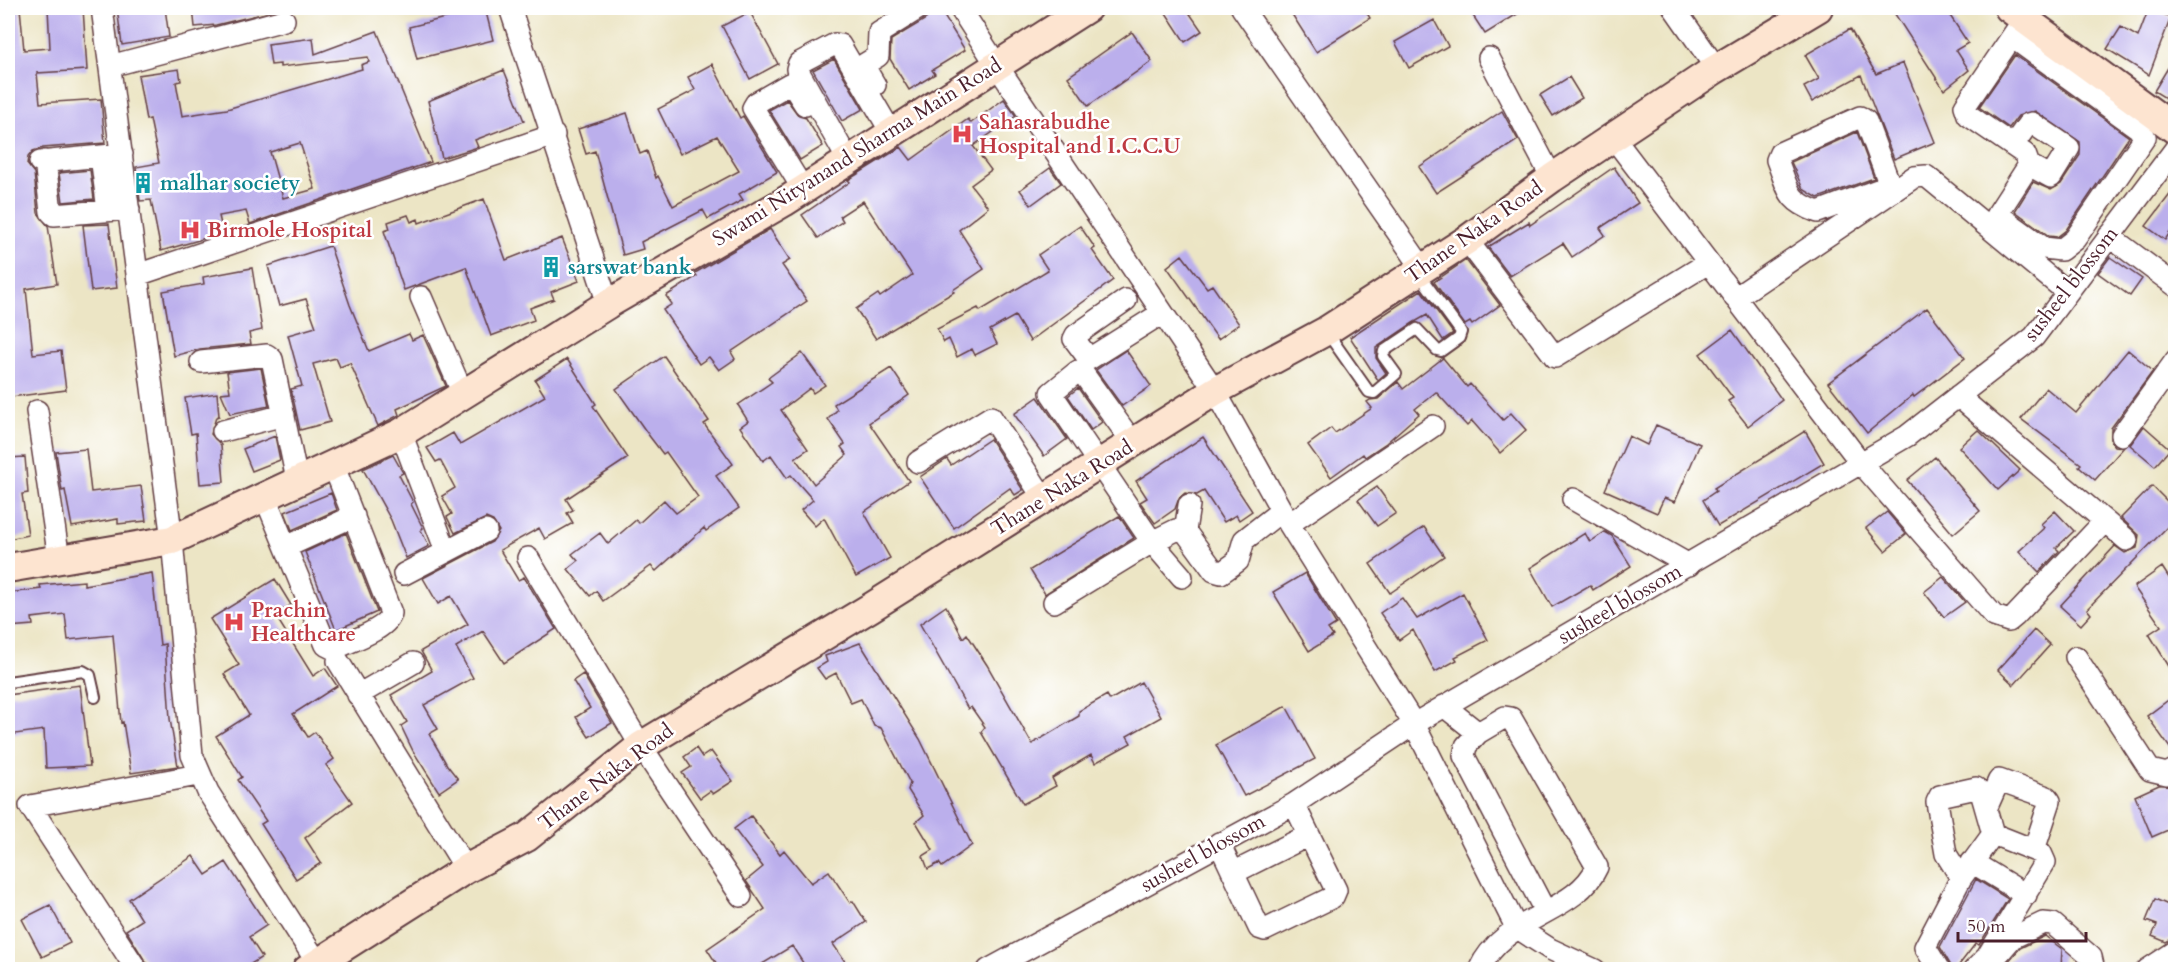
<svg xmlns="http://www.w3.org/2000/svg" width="2183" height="977" font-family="Cardo,serif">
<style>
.building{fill:#bbafec;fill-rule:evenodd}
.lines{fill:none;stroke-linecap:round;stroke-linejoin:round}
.lane-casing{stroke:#623d42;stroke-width:14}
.street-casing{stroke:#623d42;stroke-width:24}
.secondary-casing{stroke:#623d42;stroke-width:32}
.lane{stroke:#fff;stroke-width:10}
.street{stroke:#fff;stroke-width:21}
.secondary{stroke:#fde4d0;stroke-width:28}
.labels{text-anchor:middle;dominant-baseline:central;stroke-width:5;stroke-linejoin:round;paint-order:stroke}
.health-label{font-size:21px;font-weight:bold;fill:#be3a42;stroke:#fff;text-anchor:start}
.street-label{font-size:21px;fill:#4a1f2b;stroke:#fff}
.culture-label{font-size:21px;font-weight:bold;fill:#0d838f;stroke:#fff;text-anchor:start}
</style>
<rect width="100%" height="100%" fill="#fff"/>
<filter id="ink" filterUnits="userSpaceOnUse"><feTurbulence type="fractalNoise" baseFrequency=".0167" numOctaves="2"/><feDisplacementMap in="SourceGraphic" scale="12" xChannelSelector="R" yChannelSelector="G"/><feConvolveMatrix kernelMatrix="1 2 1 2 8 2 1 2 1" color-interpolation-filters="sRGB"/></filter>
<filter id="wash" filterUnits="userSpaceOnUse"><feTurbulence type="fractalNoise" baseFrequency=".008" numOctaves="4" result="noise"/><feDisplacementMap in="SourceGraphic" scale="24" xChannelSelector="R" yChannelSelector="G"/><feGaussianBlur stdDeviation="1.35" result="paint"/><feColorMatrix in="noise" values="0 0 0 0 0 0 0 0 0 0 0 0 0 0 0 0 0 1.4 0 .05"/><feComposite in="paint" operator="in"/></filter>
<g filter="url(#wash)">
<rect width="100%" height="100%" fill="#ece5c5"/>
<g id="blocks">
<path class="building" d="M8,8H20L24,50L50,48L48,8H83L87,70L37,73L40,103L101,99L105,143L43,148L33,151L28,157L27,164L34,173L38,213L48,226L57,284L26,289L33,354L61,351L66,390L11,397L8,373Z
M117,8H165L169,37L122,45Z
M193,8H286L216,25L195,27Z
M485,8L493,40L417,59L409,27Z
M932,8H939L965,50L932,70L935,74L909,90L890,59L891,40L926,19Z
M1174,8H1186L1202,31L1185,42L1166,13Z
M1288,8H1364L1370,18L1316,52Z
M1468,8H1527L1485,34Z
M1891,8H1945L1968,43L1956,50L1969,70L1944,90Z
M2149,8L2171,17L2149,75L2107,49L2121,27L2138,37Z
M750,12L778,64L750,79L722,26Z
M1434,20L1448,46L1409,68L1395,42Z
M1850,29L1876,74L1903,63L1935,142L1894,159L1861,75L1812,102L1804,87L1819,79L1805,55Z
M377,31L431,162L250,224L246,211L219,216L223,233L161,251L151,200L140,201L136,167L159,163L150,119L146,120L138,75L179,69L181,81L176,82L182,116L227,109L362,69L361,65L369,62L368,57L280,67V64L271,65L268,44L313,38L315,54ZM300,143L315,189L283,198L270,152Z
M1132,32L1152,61L1088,106L1068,77Z
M2015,55L2129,137L2066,230L2057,237L2049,236L2015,211L2033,182L2051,190L2061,184L2080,155V142L2035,111L2018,116L2009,128L1979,107Z
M2175,56V104L2154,91Z
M834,59L863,109L842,121L813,70Z
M712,64L740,118L743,116L777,172L739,194L743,200L708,219L703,210L641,242L643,249L623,255L595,151L586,154L578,129L627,113L640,154L647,151L656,178L658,176L673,206L739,171L717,136L680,154L658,109L695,90L688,77Z
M504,70L524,121L475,140L478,147L442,158L428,101Z
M1569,77L1582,98L1553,116L1540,95Z
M1004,99L1016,116L973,146L991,170L971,185L988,207L959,230L984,269L953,290L954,292L876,339L856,309L878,294L880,297L912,275L863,201L840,216L843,221L818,238L802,215L850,182L848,180L901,147L911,160L968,119L971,123Z
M787,100L799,116L806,118L823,146L800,160L769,110Z
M1502,111L1518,140L1436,193L1419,167Z
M1857,132L1874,178L1818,198L1803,189L1791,162Z
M1614,167L1638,203L1600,228L1605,235L1572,257L1563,243L1510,276L1488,247L1529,222L1530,225Z
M1050,168L1061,183L1031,205L1020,190Z
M90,170L94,199L63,202L59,173Z
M2175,188V225L2165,240L2146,226Z
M484,199L506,260L562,238L579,281L551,292L554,299L530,308L534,320L491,336L466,267L404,290L384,231L390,229L388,222L408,215L411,222L418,219L419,223Z
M109,224L117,288L91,291L83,225Z
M1080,226L1095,248L1092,250L1113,280L1030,341L1015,316L990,330L997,344L975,355L972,349L957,357L949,339L944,342L937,329L978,308L980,311L1048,270L1038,255Z
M770,229L790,260L782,265L807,301L731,352L735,359L719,370L709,357L699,364L663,310L672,304L666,296L697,276L695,273Z
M330,246L350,305L369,351L409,334L412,340L423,335L446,386L397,409L399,415L378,426L350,363L340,367L336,358L313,364L330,422L300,430L291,389L302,386L288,335L316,327L306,299L279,306L268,266Z
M1182,255L1207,288L1212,285L1239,324L1218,339L1167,267Z
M2110,257L2142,279L2130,296L2098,273Z
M1466,260L1500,305L1472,325L1470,322L1465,325L1434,282Z
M252,268L262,330L249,333L251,344L200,349L174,356L163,291L204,284L203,277Z
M1421,290L1453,333L1443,340L1427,315L1413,323L1376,348V358L1386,373L1378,380L1350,337Z
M1927,308L1965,358L1914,397L1913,395L1867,433L1828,383Z
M1732,330L1782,400L1748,426L1728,401L1733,398L1700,354Z
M1126,350L1151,386L1122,406L1096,370Z
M2128,350L2153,371L2111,428V441L2115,446L2124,447L2095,480L2079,466L2081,464L2021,419L2046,388L2076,413Z
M802,353L825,385L813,393L810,388L781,410L808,449L795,458L814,484L847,455L841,447L845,444L828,419L837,410L834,404L891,368L909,395L869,423L909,481L864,512L890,558L856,577L824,518L815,526L801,510L813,500L791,475L787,478L771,455L763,461L740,427L748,421L738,405L772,382L768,378Z
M664,356L709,421L704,424L733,464L716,476L739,508L706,531L704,528L656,571L651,566L603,601L596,591L590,596L568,569L578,561L572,554L600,533L608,544L636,520L639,523L664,500L676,513L698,497L666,452L663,454L650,437L616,389Z
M1443,358L1467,387L1470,384L1503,420L1511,413L1526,430L1500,453L1472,421L1467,426L1436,392L1415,409L1419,414L1386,443L1365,457L1363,454L1331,477L1308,445L1331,428L1335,433L1372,408L1367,402L1370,400L1378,399L1398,382L1403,389Z
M567,359L596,404L593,406L628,458L566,499L573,510L567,513L573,523L545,539L539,528L500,550L518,580L524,577L556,629L504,663L483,631L456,647L473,678L424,705L438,729L429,734L447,765L458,779L439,792L413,751L401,726L407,722L391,695L432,671L421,651L468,624L451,596L438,604L423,578L492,542L499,531L493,521L486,518L455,533L447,517L452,514L442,496L455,488L440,460L436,462L427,448L453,433L460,445L545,396L535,380Z
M261,368L269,406L230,414L221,393L230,392L227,372Z
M1078,388L1102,422L1091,430L1068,396Z
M217,393L219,416L216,417L211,434L221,445L224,482L200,484L196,433L191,434L185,398Z
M1038,397L1067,439L1044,456L1014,414Z
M1656,425L1700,444L1675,502L1664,498L1657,513L1605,490L1629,436L1647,445Z
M2144,426L2170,449L2155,466L2130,445Z
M1978,430L2020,470L1998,490L1959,447Z
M1805,431L1824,463L1718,526L1703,500L1716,491L1714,488Z
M275,436L280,460L252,471L243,449Z
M1203,437L1252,511L1239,520L1236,515L1224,522L1204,491L1197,495L1185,493L1179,498L1175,509L1155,523L1140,502L1147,498L1136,481Z
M990,439L1023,490L1015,495L1010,488L954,528L920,477L947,459L951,465Z
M86,449L91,492L141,486L146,521L118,524V519L72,527L65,490L62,491L56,452Z
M393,455L403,473L399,475L413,502L411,504L423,528L421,530L429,546L406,558L391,520L363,469Z
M25,457L28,493L22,494L28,535L8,539V458Z
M1935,457L1980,511L1953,534L1907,480Z
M2152,486L2175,509V519L2087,609L2091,614L2081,625L2060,606L2115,546L2125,553L2137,548L2139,535L2121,518Z
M1377,487L1396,513L1377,526L1358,500Z
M331,493L337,510L292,530L285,512Z
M2055,511L2074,531L2056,548L2059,551L2039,572L2019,551L2044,528L2041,524Z
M1887,512L1906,534L1885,551L1866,528Z
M1119,516L1134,538L1045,594L1030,570Z
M1424,527L1444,556L1390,593L1370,564Z
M1605,532L1612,536L1631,566L1593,590L1590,585L1552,607L1530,568L1585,533L1590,542Z
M346,533L377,612L336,630L305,552Z
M2162,567L2175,587V676L2149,634L2161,626L2134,587Z
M152,573L160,645L165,644L170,719L178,766L131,773L123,722L121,723L113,635L68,640L65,614L32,618L33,625L8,627V593L41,589L40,585L84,581V585Z
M1305,573L1336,624L1328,629L1333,636L1309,651L1273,592Z
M1943,577L1965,602L1944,617L1924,592Z
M275,579L291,605L275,615L313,676L325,668L337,686L293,714L308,737L315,732L334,759L326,765L352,802L305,838L321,863L296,879L261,824L266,821L238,780L242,777L216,736L249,715L224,674L239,665L210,619Z
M1463,593L1488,640L1455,657L1457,660L1435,672L1413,630L1399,640L1380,613L1402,598L1417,619Z
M946,606L963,638L967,634L987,665L1032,744L1079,716V711L1107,695L1110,700L1141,682L1161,717L1127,736L1131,743L1095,763L1091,755L1052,778L1056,786L1023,804L981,732L985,727L971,707L968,709L920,624Z
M2034,630L2050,645L2014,685L1998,670Z
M860,643L920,739L972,845L942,867L939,863L928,869L923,856L933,850L916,822L924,815L908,790L910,783L881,728L874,726L861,699L851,703L836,673L825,679L817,668L827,662L825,656Z
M583,674L612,723L589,737L576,717L590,708L573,681Z
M80,685L90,766L46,768L44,730L8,735V695Z
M2175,695V755L2147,716Z
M1286,706L1315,759L1244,796L1216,745Z
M696,748L702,757L711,751L733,781L713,794L710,791L700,798L682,773L691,767L684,757Z
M2175,784V827L2152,837L2135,796L2159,785Z
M751,816L780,854L784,850L811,883L829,871L850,903L853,901L866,922L833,944L850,969H807L792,946L754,969H720L707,949L765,909L746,881L763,867L734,829Z
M193,856L206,875L226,862L267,925L249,937L262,957L243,969H150L126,930L142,920L129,899Z
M1976,879L2008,899L1979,945L1976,943L1956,969L1951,966L1940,947Z
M2155,899L2175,908V937L2166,942L2152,936L2157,925L2146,921Z
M50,905L70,943L42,957L22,919Z
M2045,936L2062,949L2061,969H1993L2008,962L2020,948Z"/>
</g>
</g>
<g filter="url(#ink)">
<use href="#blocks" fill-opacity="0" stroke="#623d42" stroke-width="1.5"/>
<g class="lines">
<defs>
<path id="lane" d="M1326,331L1369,392L1374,393L1396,374L1383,356L1384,351L1417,329L1437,350L1441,351L1459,338L1461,332L1418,273
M8,682L83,671L90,675L95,697"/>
<path id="street" d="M102,8L172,540L192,755L208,792L322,970
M510,8L608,304
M960,8L996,64L1215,391L1289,524L1414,724L1516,927L1550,949L1595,970
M1242,8L1423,269
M1674,8L1709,58L1714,70
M1489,58L1552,178
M110,66L284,20
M875,85L865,68V64L878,56L879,33L919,8
M1613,137L1861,463L1994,616L2009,621L2015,616L2104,522
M2013,145L2028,124L2032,123L2069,148L2051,177L2029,165
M101,156L108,211
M848,160L797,69L799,63L835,44L840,45L891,132
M45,161L51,212L54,215L129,209
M40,162L122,154
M803,189L753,108L756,103L789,84L793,86L805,105
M1842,203L1883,188L1888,180L1866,121L1860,117L1780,153L1777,160C1789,190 1786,200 1818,212L1842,203L1851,219
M1997,214L2044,248L2061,250L2075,239L2145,137L2138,128L2012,37
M1989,227L2029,165L2025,154L2019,150L1968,115L1965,106L2020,25
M2109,236L2176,286
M1467,240L1555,357L1708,263
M137,275L554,135
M421,297L463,394
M1735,298L1914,177L1926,176L2067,292
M1126,300L1076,335L1074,339L1089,359L1162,313
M201,362L267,355L272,359L297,480
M1958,396L2127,540
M37,411L59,559
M223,431L284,415
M401,433L446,551
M2122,435L2176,360
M1133,443L1082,372L1078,371L1051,393L1152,542L1176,530L1185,531L1214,571L1221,573L1238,561L1244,540L1281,511
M918,462L991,417L1044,499
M265,497L326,645L334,649C348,642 389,629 391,613L333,464
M1573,499L1689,565
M1289,524L1433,426
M1185,531L1189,505
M286,547L354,516
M528,558L641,746L741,896
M404,574L486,531
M1054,602L1152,542L1182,577
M2076,657L2150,770L2167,774L2176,769
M338,661L466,869
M358,695L413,663
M1444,706L1478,733L1505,717L1511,718L1597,867C1576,914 1504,915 1479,970
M1478,733L1466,746L1464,756L1545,911
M1986,809L1999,780L2047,797L2050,801L2034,850
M1219,843L1259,928L1265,930L1333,897L1336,890L1294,804
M1972,862L2026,895
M1233,873L1309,835
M1961,878L1946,854L1937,802L1940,796L1976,788L1981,792L1993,834
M1999,953L2012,938L2043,923L2053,924L2091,957L2094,970
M137,970L30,806L198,775
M988,970L1294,804L1414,724L1907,436L2034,337L2176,148
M1939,970L1925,947L1961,878L1993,834L2041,853L2045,862L1987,957L1974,970
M2147,970L2176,951"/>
<path id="secondary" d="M2009,8L2176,130
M8,568L172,540L401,433L608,304L784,202L1087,8
M307,970L466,869L527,837L641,746L870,608L1215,391L1326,331L1467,240L1552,178L1714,70L1818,8"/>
</defs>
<use href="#lane" class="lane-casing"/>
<use href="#street" class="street-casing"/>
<use href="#secondary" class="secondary-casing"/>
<use href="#lane" class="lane"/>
<use href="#street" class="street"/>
<use href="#secondary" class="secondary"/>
</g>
</g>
<defs>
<symbol id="hospital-bare" viewBox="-9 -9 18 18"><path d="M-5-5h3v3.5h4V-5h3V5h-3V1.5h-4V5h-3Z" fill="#e0444e" stroke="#fff" stroke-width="2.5" paint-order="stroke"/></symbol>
<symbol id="building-bare" viewBox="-9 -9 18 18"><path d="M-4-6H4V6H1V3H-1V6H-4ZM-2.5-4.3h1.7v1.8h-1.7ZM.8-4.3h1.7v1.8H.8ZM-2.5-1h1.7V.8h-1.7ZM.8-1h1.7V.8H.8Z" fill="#0f9aa8" stroke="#fff" stroke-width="2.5" paint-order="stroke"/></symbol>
</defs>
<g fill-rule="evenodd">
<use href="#hospital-bare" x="947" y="119" width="30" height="30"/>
<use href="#building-bare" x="128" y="168" width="30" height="30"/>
<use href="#hospital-bare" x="175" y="215" width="30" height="30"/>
<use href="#building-bare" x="536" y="252" width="30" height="30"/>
<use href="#hospital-bare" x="219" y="607" width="30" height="30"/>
</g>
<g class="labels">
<g class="health-label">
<text x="979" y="122">Sahasrabudhe<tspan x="979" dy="24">Hospital and I.C.C.U</tspan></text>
<text x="207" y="230">Birmole Hospital</text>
<text x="251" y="610">Prachin<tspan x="251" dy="24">Healthcare</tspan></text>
</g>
<g class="street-label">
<text transform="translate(857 152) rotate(-32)">Swami Nityanand Sharma Main Road</text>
<text transform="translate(1474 232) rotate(-35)">Thane Naka Road</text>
<text transform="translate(2071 284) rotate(-52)">susheel blossom</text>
<text transform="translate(1062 488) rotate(-32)">Thane Naka Road</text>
<text transform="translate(1620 604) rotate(-30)">susheel blossom</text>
<text transform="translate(606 777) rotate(-37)">Thane Naka Road</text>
<text transform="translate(1203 853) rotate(-29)">susheel blossom</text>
</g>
<g class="culture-label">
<text x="160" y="183">malhar society</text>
<text x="568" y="267">sarswat bank</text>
</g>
</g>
<rect width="2183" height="977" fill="none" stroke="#fff" stroke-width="30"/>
<path d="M1958 932v9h128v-9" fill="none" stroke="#4a1f2b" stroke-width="3"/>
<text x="1967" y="932" font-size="18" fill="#4a1f2b" stroke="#ffffff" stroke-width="4.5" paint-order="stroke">50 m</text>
</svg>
